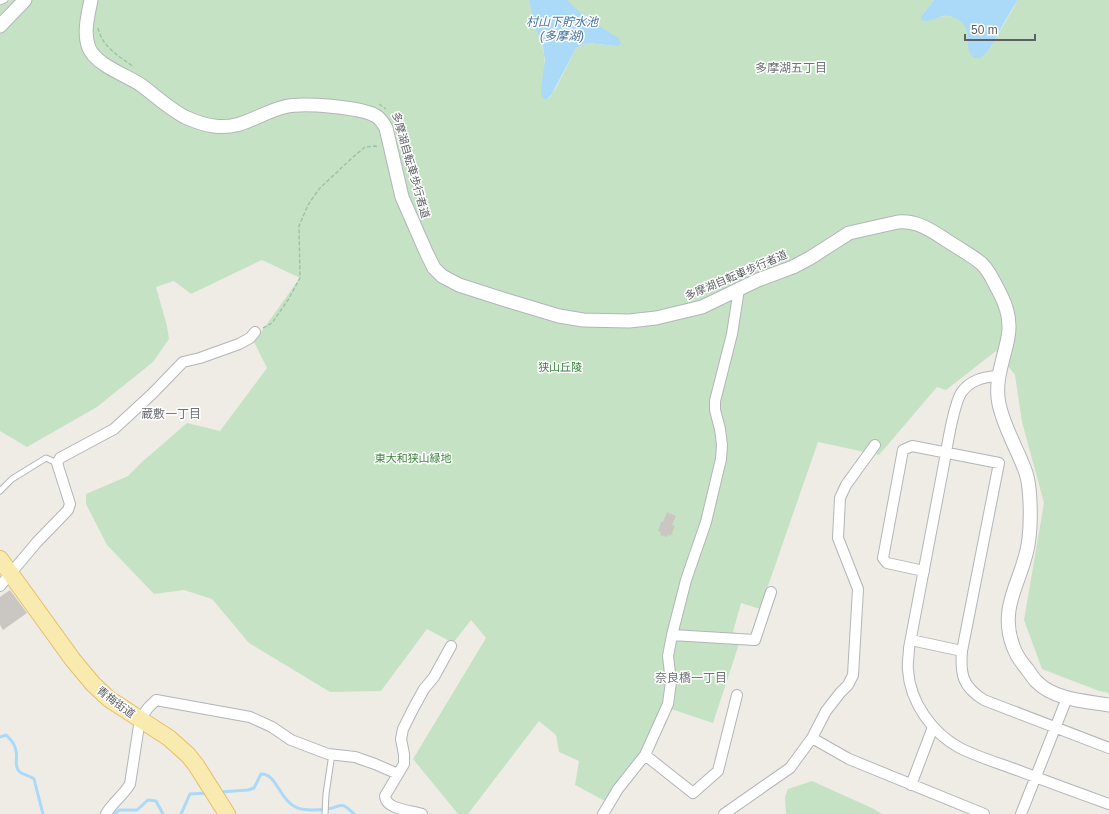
<svg xmlns="http://www.w3.org/2000/svg" width="1109" height="814" font-family="Helvetica,'Noto Sans JP',sans-serif">
<style>
.green{fill:#c5e3c4}
.water{fill:#abd9f8}
.lines{fill:none;stroke-linecap:round;stroke-linejoin:round}
.stream{stroke:#abd9f8;stroke-width:3}
.building{fill:#cac7c2}
.service-casing{stroke:#b2b5b9;stroke-width:7}
.minor-casing{stroke:#b2b5b9;stroke-width:12}
.tertiary-casing{stroke:#b2b5b9;stroke-width:15}
.primary-casing{stroke:#e6be66;stroke-width:18}
.path{stroke:#9ec4a7;stroke-width:1.5;stroke-dasharray:4 2;stroke-linecap:butt}
.service{stroke:#fff;stroke-width:5}
.minor{stroke:#fff;stroke-width:10}
.tertiary{stroke:#fff;stroke-width:13}
.primary{stroke:#f9eab0;stroke-width:16}
.labels{text-anchor:middle;dominant-baseline:central;stroke-width:3;stroke-linejoin:round;paint-order:stroke}
.street-label{font-size:11px;fill:#5d6064;stroke:#fff}
.park-label{font-size:11px;fill:#3d833e;stroke:#fff}
.water-label{font-size:12px;font-style:italic;fill:#4675a1;stroke:#fff}
.neighbourhood-label{font-size:12px;fill:#6e7276;stroke:#fff}
</style>
<rect width="100%" height="100%" fill="#eeece5"/>
<path class="green" d="M10,0H529L534,24L540,40L544,54L547,99L550,97L556,88L576,48L587,43L617,46L598,25L575,9L567,0H934L922,15L927,21C941,15 960,11 967,30C969,37 969,45 969,52L989,50L1018,0H1109V693L1099,691L1042,669L1024,620L1044,503L1022,422L1015,375L996,351L946,390L937,387L879,455L818,442L760,609L741,603L733,632L742,635L713,723L665,707L649,746L607,802L575,785L579,761L559,752L556,735L539,721L468,814H458L413,759L486,638L471,620L453,643L427,629L381,691L330,692L249,643L212,599L184,590L154,594L107,545L86,504V494L128,476L142,462L187,423L220,431L267,368L254,342L300,278L262,260L191,294L174,281L156,287L167,326L169,339L153,362L97,407L27,447L0,431V6L8,3Z
M812,781L874,809L882,814H786L785,797L788,789Z"/>
<path class="water" d="M529,0H567L584,16L618,38L621,42L620,45L617,46L587,43L576,48L552,94L547,99H544L541,94V89L545,60L543,48L534,24Z
M934,0H1018C1011,10 1005,21 999,32C995,39 992,47 986,53C983,57 978,60 973,57C962,49 976,27 955,18C942,11 935,22 923,21L921,19L922,15Z"/>
<g class="lines">
<path class="stream" d="M0,737L6,735C11,740 15,744 16,751C18,757 14,764 18,770C22,776 29,774 34,779L43,814
M220,792L248,790L254,788L261,774C278,773 279,804 301,809C308,810 320,810 327,809C342,807 340,800 354,814
M115,814L119,810H137L148,800L156,801L163,814
M181,814L190,794L208,793"/>
</g>
<path class="building" d="M667,512L676,516L672,525L675,526L671,536L668,535L667,537L660,535L661,532L658,531L661,522H663Z
M10,590L27,613L3,630L0,625V597Z"/>
<g class="lines">
<defs>
<path id="service" d="M0,2L5,0
M0,491L12,479L46,458L57,463
M325,814L326,794L332,754"/>
<path id="minor" d="M998,376C983,377 970,380 961,393C953,407 947,446 944,464C932,525 921,587 909,648C909,655 907,663 908,670C910,702 932,733 960,748C978,757 998,763 1017,770C1048,782 1078,793 1109,804
M924,571L887,563L883,558L903,450L912,446L999,463L962,651C960,675 963,687 984,700L1109,748
M0,586L37,542L68,510L70,504L57,463L60,458L114,429L152,394L183,362L200,358L239,344L250,338L255,332
M672,635L755,640L771,592
M911,640L962,651
M812,738L849,759L984,814
M645,755L693,793L718,771L737,695
M911,785L933,727
M106,814C111,804 123,796 130,784L140,719L148,708L156,700L250,717L272,727L291,740L328,754L355,757L375,764L398,774
M422,814C411,810 386,810 385,796L404,764V754L401,739L403,729L413,709L424,689L434,677L451,646
M603,814L618,789L645,755L668,704L671,682L668,656L672,635L686,580L706,522L721,459L722,445L720,429L715,410V401L732,334L739,289
M724,814L790,768L812,738L826,711L840,693L848,685L853,675L858,589L838,538L840,498L846,485L875,445
M1021,814L1067,698"/>
<path id="tertiary" d="M91,0C88,15 83,33 89,48C96,65 126,75 141,85C156,96 168,108 185,117C194,121 204,125 214,126C242,130 259,113 284,107C302,102 361,107 376,116C381,119 383,123 386,128L402,197L427,254L434,268L442,276L459,285L509,301L559,316L583,320L629,321L656,318L702,307L758,280L793,267L810,258L849,233L898,222C920,220 936,234 954,245C963,251 974,257 982,264C987,269 991,276 994,282C1004,300 1012,316 1008,337C1004,360 994,380 999,404C1004,428 1018,450 1026,473C1031,488 1031,522 1029,538C1026,576 997,604 1013,646C1016,655 1021,662 1027,669C1030,673 1033,678 1037,682C1055,700 1085,701 1109,705
M0,26L25,0"/>
<path id="primary" d="M0,559L73,660L93,684L109,699L169,738L188,755L196,765L227,814"/>
</defs>
<use href="#service" class="service-casing"/>
<use href="#minor" class="minor-casing"/>
<use href="#tertiary" class="tertiary-casing"/>
<use href="#primary" class="primary-casing"/>
<path class="path" d="M98,28C102,47 119,56 134,67
M379,104L386,109
M263,328L272,323L288,300L300,278L299,226L308,205L319,189L353,157L365,147L375,146L379,147"/>
<use href="#service" class="service"/>
<use href="#minor" class="minor"/>
<use href="#tertiary" class="tertiary"/>
<use href="#primary" class="primary"/>
</g>
<g class="labels">
<g class="street-label">
<text transform="translate(411 165) rotate(74)">多摩湖自転車歩行者道</text>
<text transform="translate(736 275) rotate(-23)">多摩湖自転車歩行者道</text>
<text transform="translate(116 702) rotate(37)">青梅街道</text>
</g>
<g class="park-label">
<text x="560" y="367">狭山丘陵</text>
<text x="413" y="458">東大和狭山緑地</text>
</g>
<g class="water-label">
<text x="562" y="22">村山下貯水池<tspan x="562" dy="14">(多摩湖)</tspan></text>
</g>
<g class="neighbourhood-label">
<text x="791" y="68">多摩湖五丁目</text>
<text x="171" y="414">蔵敷一丁目</text>
<text x="691" y="678">奈良橋一丁目</text>
</g>
</g>
<path d="M965 34v6h70v-6" fill="none" stroke="#5d6064" stroke-width="2"/>
<text x="971" y="34" font-size="12" fill="#5d6064" stroke="#ffffff" stroke-width="3" paint-order="stroke">50 m</text>
</svg>
